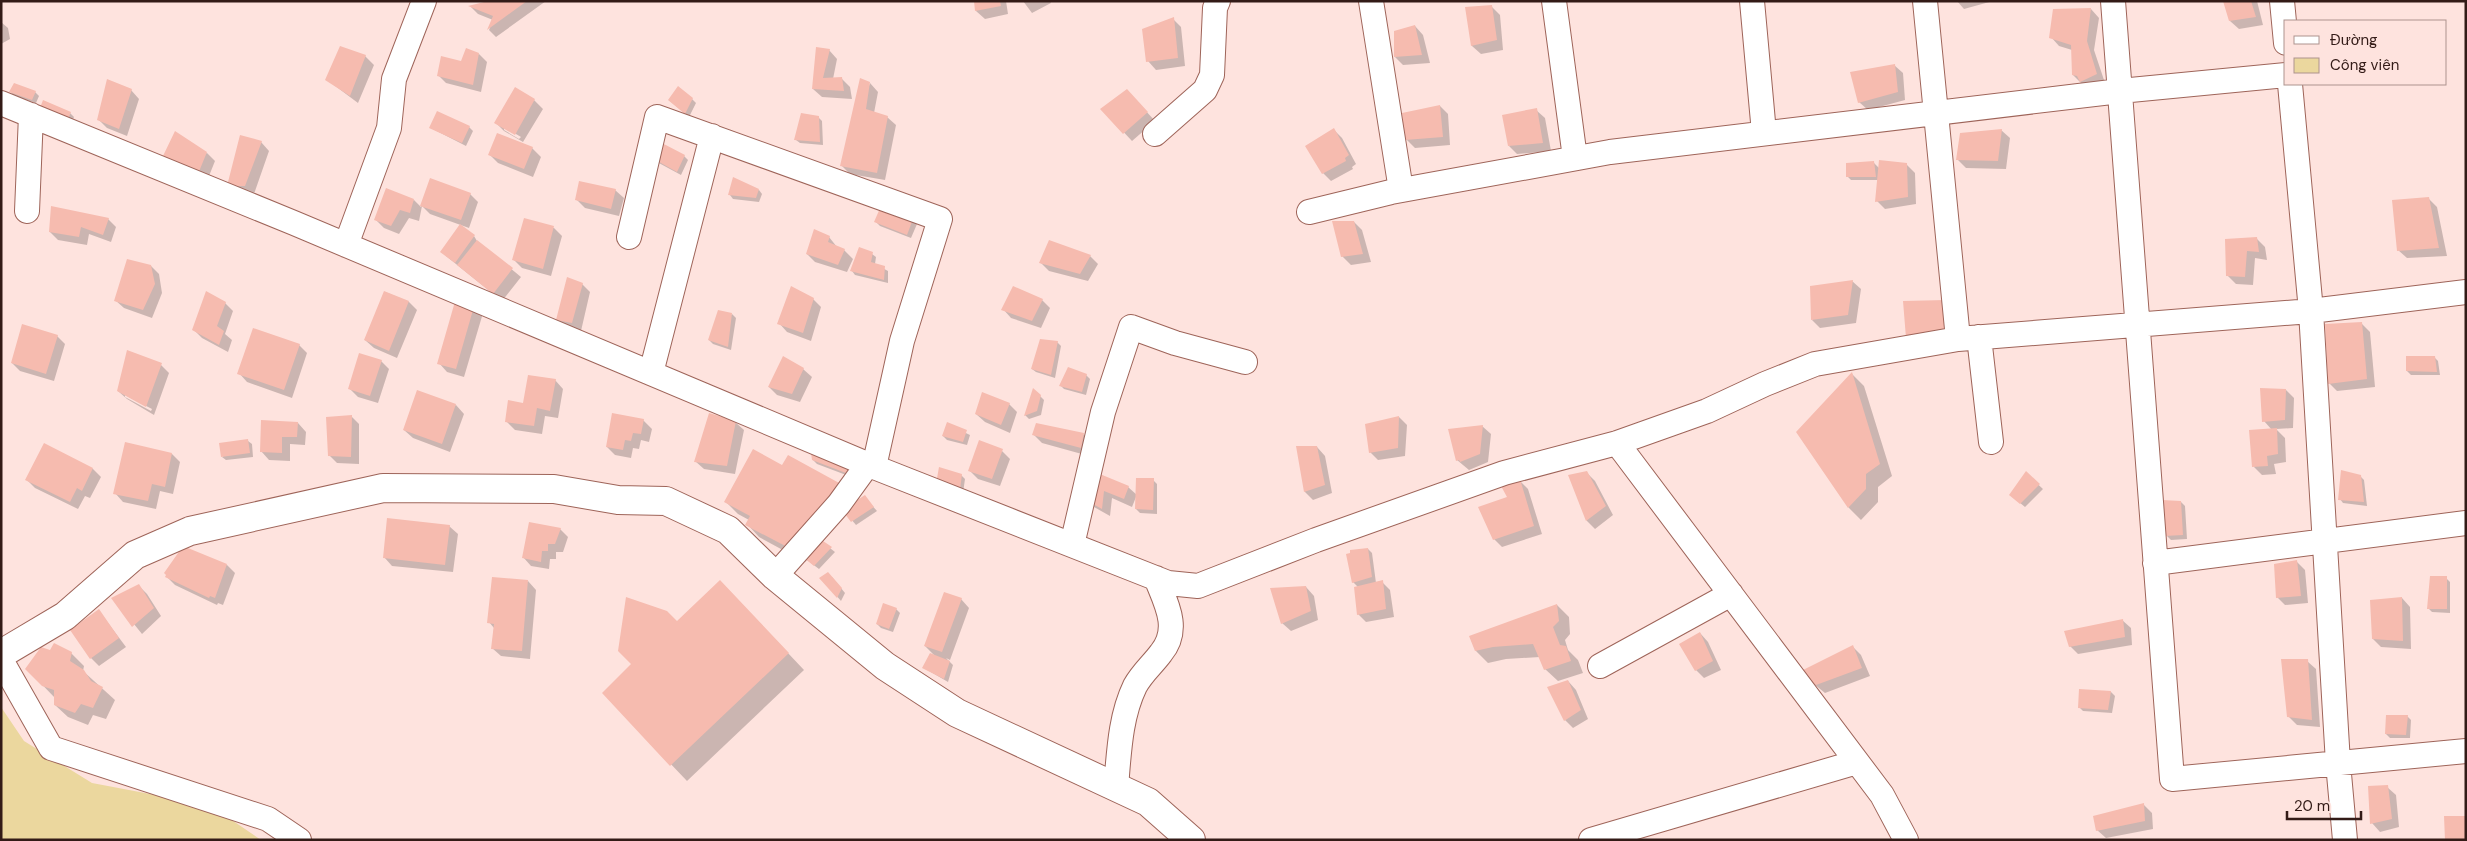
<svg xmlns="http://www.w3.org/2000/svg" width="2467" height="841" font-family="'DM Sans',sans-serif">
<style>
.green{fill:#ebd79e}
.shadow{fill:#0003;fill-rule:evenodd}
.building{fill:#f6bbaf}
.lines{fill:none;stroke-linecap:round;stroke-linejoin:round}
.minor-casing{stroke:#9e6459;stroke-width:26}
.tertiary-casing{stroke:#9e6459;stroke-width:30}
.minor{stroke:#fff;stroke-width:24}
.tertiary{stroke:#fff;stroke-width:28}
</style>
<rect width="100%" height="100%" fill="#fee3de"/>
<path class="green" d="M1,707L24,741L92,783L166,797L220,812L261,840H1Z"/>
<path class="shadow" d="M493,1H546L496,37L489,30L493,20L478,14L471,7Z
M975,1H1006L1008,14L985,19L976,11Z
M1023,1H1050L1051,3L1032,13Z
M1957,1H1993L1964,9Z
M2225,1H2257L2263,25L2239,29L2230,21Z
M1492,7L1500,15L1503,50L1481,54L1472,46L1467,8Z
M2091,9L2099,18L2094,50L2105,83H2081L2073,75L2072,50L2059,46L2051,37Z
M1173,19L1181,27L1185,66L1156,70L1148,61Z
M1,22L8,28L10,39L1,44Z
M1415,26L1423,35L1430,63L1403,65L1395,57Z
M829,50L837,59L833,79H842L850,87L852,99L822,97L813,89Z
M479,54L487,62L481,92L446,83L438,75Z
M365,56L374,65L358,103L326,79Z
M1894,65L1903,73L1905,100L1868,110L1859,102Z
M870,83L878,92L874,113L887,117L896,125L885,180L850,174L841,165Z
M515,89L534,100L543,109L523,142L504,131L496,123ZM504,127L521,137L519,139L504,130Z
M131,90L139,99L127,136L107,128L98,119Z
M11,92H35L39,96L36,103L14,96Z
M692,99L696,103L689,117L669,100Z
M1135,99L1155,121L1132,141L1102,109Z
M1440,106L1448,114L1450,145L1415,148L1406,139Z
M1536,110L1545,118L1551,151L1517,154L1509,146Z
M70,113L74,117L69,129L43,119Z
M818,117L822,121L823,145L800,143L796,140Z
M469,127L473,131L466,146L431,128Z
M1334,130L1342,138L1356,164L1352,167L1353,169L1331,181L1323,173Z
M2001,130L2010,138L2006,169L1966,168L1958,160Z
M498,135L532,148L541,157L533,177L498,163L490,155Z
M261,142L269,151L254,194L228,185Z
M207,153L215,161L207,181L173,164Z
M684,156L688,160L681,175L657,162Z
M1874,163L1879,168L1907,165L1915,173L1916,204L1885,209L1877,201L1878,180H1851L1847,176Z
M430,180L470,194L478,202L469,228L430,214L422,206L419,221L409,218L399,234L384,228L375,219L414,200L421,207Z
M615,190L624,198L619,216L585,208L577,200Z
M759,190L762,194L759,202L733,199L730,195Z
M2428,198L2437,207L2447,256L2407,258L2398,250Z
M108,219L116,227L111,242L89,234L87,245L58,240L50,232Z
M525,220L554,228L562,236L551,276L522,268L514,260Z
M913,220L917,224L911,238L880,226L876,222Z
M1354,222L1362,230L1371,262L1351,265L1342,256Z
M474,236L477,241L521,277L502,301L446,256Z
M829,237L837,247L844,250L853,259L847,272L815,262L807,254Z
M2257,239L2265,247L2267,260L2255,258L2253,285L2236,284L2227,275Z
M872,254L876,257L875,264L888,271V283L855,275L852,271Z
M1090,256L1098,264L1088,281L1049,271L1041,263Z
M151,266L159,274L162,293L152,318L124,308L115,300Z
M1852,281L1861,289L1856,323L1820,328L1812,320Z
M582,284L590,292L581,331L566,328L557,319Z
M385,292L409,302L417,310L397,358L374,348L365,340Z
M457,299L483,313L464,377L447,372L439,363Z
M813,299L821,307L811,341L787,332L779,323Z
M1042,300L1050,308L1041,328L1011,318L1003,309Z
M225,303L233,311L225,334L232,340L228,352L202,338L194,330Z
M732,314L736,318L731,350L713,344L709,340Z
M2362,324L2370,332L2375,387L2337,391L2329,383Z
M57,336L65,344L54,381L20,371L12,363Z
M1057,342L1061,346L1055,378L1036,372L1032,369Z
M299,345L307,353L292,398L247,382L239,373Z
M2434,357L2438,361L2440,375H2411L2407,371Z
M381,361L389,369L378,403L358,397L349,388Z
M161,365L169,373L154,415L127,399L118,391ZM125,395L152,409L151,411L125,397Z
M803,369L812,377L800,402L777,395L769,387Z
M1852,374L1864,386L1892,476L1878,487V502L1861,520L1849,508L1797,432Z
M1086,375L1090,379L1086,395L1064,389L1060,385Z
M555,380L563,389L558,418L545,416L542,434L515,430L506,421L524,404Z
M2286,390L2294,398L2293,428L2276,429L2285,438L2286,462L2274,464L2276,474L2262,475L2254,467L2272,430L2264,421Z
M1040,396L1044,400L1041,415L1029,419L1025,415Z
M1009,404L1017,412L1010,433L985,422L976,414Z
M456,405L464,414L450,452L413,438L404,430Z
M351,416L359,424V464L337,463L329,455Z
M1399,417L1407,425L1405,456L1378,460L1370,452Z
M643,420L652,429L649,442L641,440L639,449L633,448L631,458L615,455L607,447Z
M735,422L744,430L735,474L704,469L695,461Z
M298,423L306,432L305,445L290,444V461L269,460L261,451Z
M947,424L970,435L967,445L947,440L943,436Z
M1482,426L1491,434L1488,462L1469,470L1457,460Z
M1083,434L1091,442L1089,456L1042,443L1034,435Z
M248,441L252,444L253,457L226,460L222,457Z
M126,443L172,454L180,462L173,494L160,491L156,509L123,502L115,493Z
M44,445L93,469L101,477L90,498L85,496L78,509L35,488L27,480Z
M1298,447H1317L1325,456L1332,493L1313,500L1305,492Z
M811,448L854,478L817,464L813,460Z
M1002,451L1010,459L1000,486L978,479L970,471Z
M1096,473L1128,487L1137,495L1153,480L1157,484V514L1140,513L1136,509V497L1132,507L1112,498L1110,516L1094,507L1086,499Z
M1587,473L1595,481L1613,515L1595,529L1587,521L1570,476Z
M2026,473L2043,489L2025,507L2014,498Z
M961,475L965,479L963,493L941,487Z
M2360,476L2364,480L2367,506L2343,503L2340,499Z
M1520,481L1528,489L1542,534L1502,547L1494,539L1508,498Z
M868,501L877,511L856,525L844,511Z
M726,502L821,541L835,552L819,569L807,560L805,562L759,537L747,524L749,520L738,514Z
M2181,502L2185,506L2187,539L2171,540L2167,536Z
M449,526L458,534L453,572L392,566L384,557Z
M560,529L568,537L563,552H556V559H550L549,569L531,566L523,557Z
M1368,549L1372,553L1376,583L1382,582L1390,590L1394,617L1366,622L1358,614V587L1353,582Z
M2297,562L2305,570L2308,603L2285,605L2277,597Z
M227,565L235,573L223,605L218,603L217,605L175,585L167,577Z
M832,577L845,593L841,601L821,578Z
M2446,578L2450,582V613L2432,612L2428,608Z
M528,581L536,590L530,659L501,656L492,648L494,628L489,622Z
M139,586L147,594L161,616L142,634L113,598Z
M1306,587L1314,596L1318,620L1291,631L1282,623Z
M736,598L804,670L687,781L603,693L677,623Z
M2402,598L2410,607L2411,649L2381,647L2373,639Z
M961,599L969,608L950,660L946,658L953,665L948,682L924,668L936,657L925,646Z
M1557,605L1569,617L1570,634L1565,640L1568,650L1578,660L1583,673L1558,681L1545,669L1540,657L1506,659L1488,663L1476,651L1470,637Z
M896,609L900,613L893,632L881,628L877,624Z
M99,611L126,647L99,666L91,658Z
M2122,620L2131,628L2132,645L2078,654L2070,646Z
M1700,633L1708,642L1721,670L1704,678L1696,670Z
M1853,647L1861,655L1870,676L1825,693L1809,680Z
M51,652L71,653L84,666L83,671L115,700L106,719L93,715L88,725L68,717L55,705V698L27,669Z
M2307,661L2316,669L2320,727L2297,725L2289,717Z
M1568,681L1576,690L1588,719L1573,728L1565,720Z
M2081,690L2111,692L2115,696L2112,713L2083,711L2079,707Z
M2407,716L2411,720L2410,738H2390L2386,734Z
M2387,787L2396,795L2399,827L2380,832L2372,823Z
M2143,804L2152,813L2153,829L2106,838L2097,830Z"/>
<path class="building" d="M488,1H527L487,30L493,16L468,6Z
M974,1H1000L1001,6L975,11Z
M2223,1H2251L2256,17L2229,21Z
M1492,5L1497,40L1471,46L1465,7Z
M2091,8L2087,41L2097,74L2080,82L2077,76L2072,75L2071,45L2049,38L2053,9Z
M1174,17L1178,58L1146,62L1142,29Z
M1415,25L1422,55L1394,57V31Z
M340,46L366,55L350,96L325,80Z
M816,47L830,49L823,78L842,77L844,91L812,89Z
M466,48L479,53L473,85L437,76L441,56L461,61Z
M1895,64L1898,92L1858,103L1850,72Z
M860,78L870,82L866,109L888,116L877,173L840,166Z
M107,79L132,89L119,129L97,120Z
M14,83L36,91L32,100L9,92Z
M678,86L693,98L685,114L668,100Z
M515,87L535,99L515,135L494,123Z
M1127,89L1148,112L1123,134L1100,109Z
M43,100L71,112L65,126L37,116Z
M1440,105L1443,137L1405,140L1402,113Z
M1537,108L1543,143L1508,146L1502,115Z
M437,111L470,126L462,143L429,128Z
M801,113L819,116L820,142L794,140Z
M1334,128L1349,155L1345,158L1346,161L1322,174L1305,146Z
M2002,129L1998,161L1956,160L1960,133Z
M175,131L207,152L198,174L163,156Z
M497,133L533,147L524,169L488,155Z
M240,135L262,141L245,186H227Z
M660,142L685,155L677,172L652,158Z
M1879,160L1907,163L1908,197L1875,202Z
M1874,161L1876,177H1846V163Z
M733,177L759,189L756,198L728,195Z
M430,178L471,193L461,220L420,206Z
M579,181L616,189L611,209L575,200Z
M386,188L414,199L410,213L400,210L391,226L374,220Z
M2429,197L2439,248L2397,251L2392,200Z
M51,206L109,218L103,235L81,227L79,237L49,232Z
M881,206L913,219L907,235L874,222Z
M524,218L554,226L543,269L512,260Z
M1332,221H1354L1363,254L1341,257Z
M460,224L475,235L455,263L440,252Z
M814,229L830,236L828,242L845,249L838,265L806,254Z
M2257,237L2259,252L2247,251L2245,277L2226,276L2225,239Z
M477,240L513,268L493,294L457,265Z
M1049,240L1091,255L1080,274L1039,263Z
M859,247L873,252L871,262L885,266L884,280L850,271Z
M127,259L151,265L155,284L143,310L114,301Z
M567,277L583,283L572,323L556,320Z
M1853,280L1848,315L1811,320L1810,286Z
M791,286L814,298L803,333L777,324Z
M1013,286L1043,299L1032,321L1001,310Z
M206,291L226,302L217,326L224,331L219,345L192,330Z
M384,291L409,301L389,351L364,340Z
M456,298L475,303L456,369L437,364Z
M1946,300V329L1906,338L1903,301Z
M718,310L732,313L728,347L708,340Z
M2362,322L2367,379L2328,384L2325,324Z
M22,324L58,335L46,374L11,363Z
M253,328L300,344L284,390L237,374Z
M1040,339L1058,341L1051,375L1031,369Z
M127,350L162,363L146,407L117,391Z
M359,353L382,360L370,396L348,389Z
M783,356L804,368L792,394L768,387Z
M2406,356H2435L2437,372L2406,371Z
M1068,367L1087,374L1082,392L1059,386Z
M1852,372L1880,464L1866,474V489L1848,508L1796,432Z
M528,375L556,379L550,411L537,408L534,426L505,422L508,400L523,403Z
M1033,388L1041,395L1037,411L1024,416Z
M2260,388L2286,389L2285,420L2262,422Z
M417,390L456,404L442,444L403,430Z
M982,392L1010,403L1001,425L975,414Z
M612,413L644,419L641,434L633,433L631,441L625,440L623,450L606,447Z
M709,413L736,421L727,466L694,462Z
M352,415L351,457L328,456L326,417Z
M1399,416L1398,448L1369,453L1365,424Z
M261,420L298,422L297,437H282V453L260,452Z
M947,422L967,430L963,442L942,436Z
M1036,423L1084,433L1081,448L1032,435Z
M1483,425L1480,454L1460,462L1459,460L1456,461L1448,429Z
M2277,428L2278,454L2267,456L2268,466L2252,467L2249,430Z
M248,439L250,453L221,457L219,443Z
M979,440L1003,449L992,479L968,471Z
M125,442L172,453L165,487L152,484L148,501L113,494Z
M44,443L93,468L82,491L77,488L70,502L25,480Z
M810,446L854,465L851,475L812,460Z
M1296,446H1317L1325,485L1304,492Z
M753,449L782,465L788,455L841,484L793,550L745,525L750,516L724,502Z
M939,467L962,474L960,490L936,484Z
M2341,470L2361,475L2364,502L2338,500Z
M1587,471L1606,506L1586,521L1568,475Z
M2026,471L2040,484L2020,504L2009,495Z
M1095,472L1129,486L1124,499L1104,491L1102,509L1084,499Z
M1136,478H1154L1153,510L1135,509Z
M1520,479L1534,526L1493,540L1478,507L1507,497L1501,486Z
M865,495L874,507L851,522L842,510Z
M2162,500L2181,501L2183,535L2165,536Z
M387,518L450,525L445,565L383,558Z
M529,522L561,528L555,544H548V551H542L541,562L522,558Z
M820,539L832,547L814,566L803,557Z
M183,546L227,564L215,598L210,596L209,598L165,577L166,575L164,573Z
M1368,548L1372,577L1352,583L1346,554L1350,553V550Z
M2297,560L2301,596L2276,598L2274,564Z
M828,572L842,588L837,598L819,578Z
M2430,576H2447V609H2427Z
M492,577L528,580L522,651L491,649L494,624L487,623Z
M720,580L789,653L670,766L602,693L631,664L618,651L626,597L667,611L677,621Z
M1383,580L1386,609L1357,615L1354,587Z
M139,584L154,608L132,627L111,598Z
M1306,586L1311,611L1281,624L1270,588Z
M944,592L962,598L942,652L924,646Z
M2402,597L2403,641L2372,639L2370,600Z
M883,603L897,608L889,629L876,624Z
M1557,604L1559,621L1553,627L1560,645L1566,646L1571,661L1544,670L1533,644L1493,647L1475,651L1469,636Z
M99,609L119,638L90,659L70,630Z
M2123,619L2125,637L2069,647L2064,631Z
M1700,632L1713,661L1695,671L1679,644Z
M54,643L72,652L70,661L84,670L91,681L103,687L93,708L81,704L75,713L54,705V690L42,686L25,669L41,647L50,650Z
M1853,645L1862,668L1816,685L1799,672Z
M930,653L950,661L944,679L922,668Z
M2281,659H2308L2312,720L2287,717Z
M1568,680L1581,710L1564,721L1547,687Z
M2079,689L2111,691L2108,710L2078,708Z
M2386,715H2408L2406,735L2385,734Z
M2388,785L2392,819L2370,824L2368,786Z
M2144,803L2145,821L2096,831L2093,816Z
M2444,816H2466V840H2445Z"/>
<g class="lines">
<defs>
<path id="minor" d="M1371,1L1401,190
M1554,1L1575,158
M1752,1L1764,133
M1925,1L1958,339
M2113,1L2172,779L2466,751
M2282,1L2286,43
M2290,84L2311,311L2338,763L2345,840
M1,103L294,223L874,467L1168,583L1198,586L1316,540L1504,473L1617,443L1707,411L1765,384L1815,364L1958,339L2311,311L2466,292
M1155,134L1205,90L1212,75L1215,8L1218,1
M27,211L31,115
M1309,212L1391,192L1610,152L2120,91L2286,75
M629,237L657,117L940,219L902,341L874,467
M346,245L389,128L394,79L424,1
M1979,337L1991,442
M651,373L712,136
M1617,443L1882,795L1906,840
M1072,545L1103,412L1131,327L1175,343L1245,362
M2155,563L2466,523
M775,576L839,504L868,464
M1,660L51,748L268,819L299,840
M1600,666L1731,594
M1116,787C1119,753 1120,717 1135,686C1142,673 1153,664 1161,653C1181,629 1166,603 1156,578
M1591,840L1857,762"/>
<path id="tertiary" d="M1,654L65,616L135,555L190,531L383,488L554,489L618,500L666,501L728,530L775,576L885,666L957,713L1148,802L1191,840"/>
</defs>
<use href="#minor" class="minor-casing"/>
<use href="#tertiary" class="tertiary-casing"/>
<use href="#minor" class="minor"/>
<use href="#tertiary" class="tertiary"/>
</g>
<rect width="2467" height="841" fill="none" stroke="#331b17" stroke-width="5"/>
<rect x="2284" y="20" width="162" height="65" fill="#fee3de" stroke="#ad938e"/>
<rect x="2294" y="36" width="25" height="8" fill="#ffffff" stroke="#ad938e"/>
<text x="2330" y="45" font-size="15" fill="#331b17">Đường</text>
<rect x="2294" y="58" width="25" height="15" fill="#ebd79e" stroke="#ad938e"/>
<text x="2330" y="70" font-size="15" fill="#331b17">Công viên</text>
<path d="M2287 811v8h74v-8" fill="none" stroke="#331b17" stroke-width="2.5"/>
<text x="2294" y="811" font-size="15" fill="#331b17" stroke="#fee3de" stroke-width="4" paint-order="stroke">20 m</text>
</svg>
